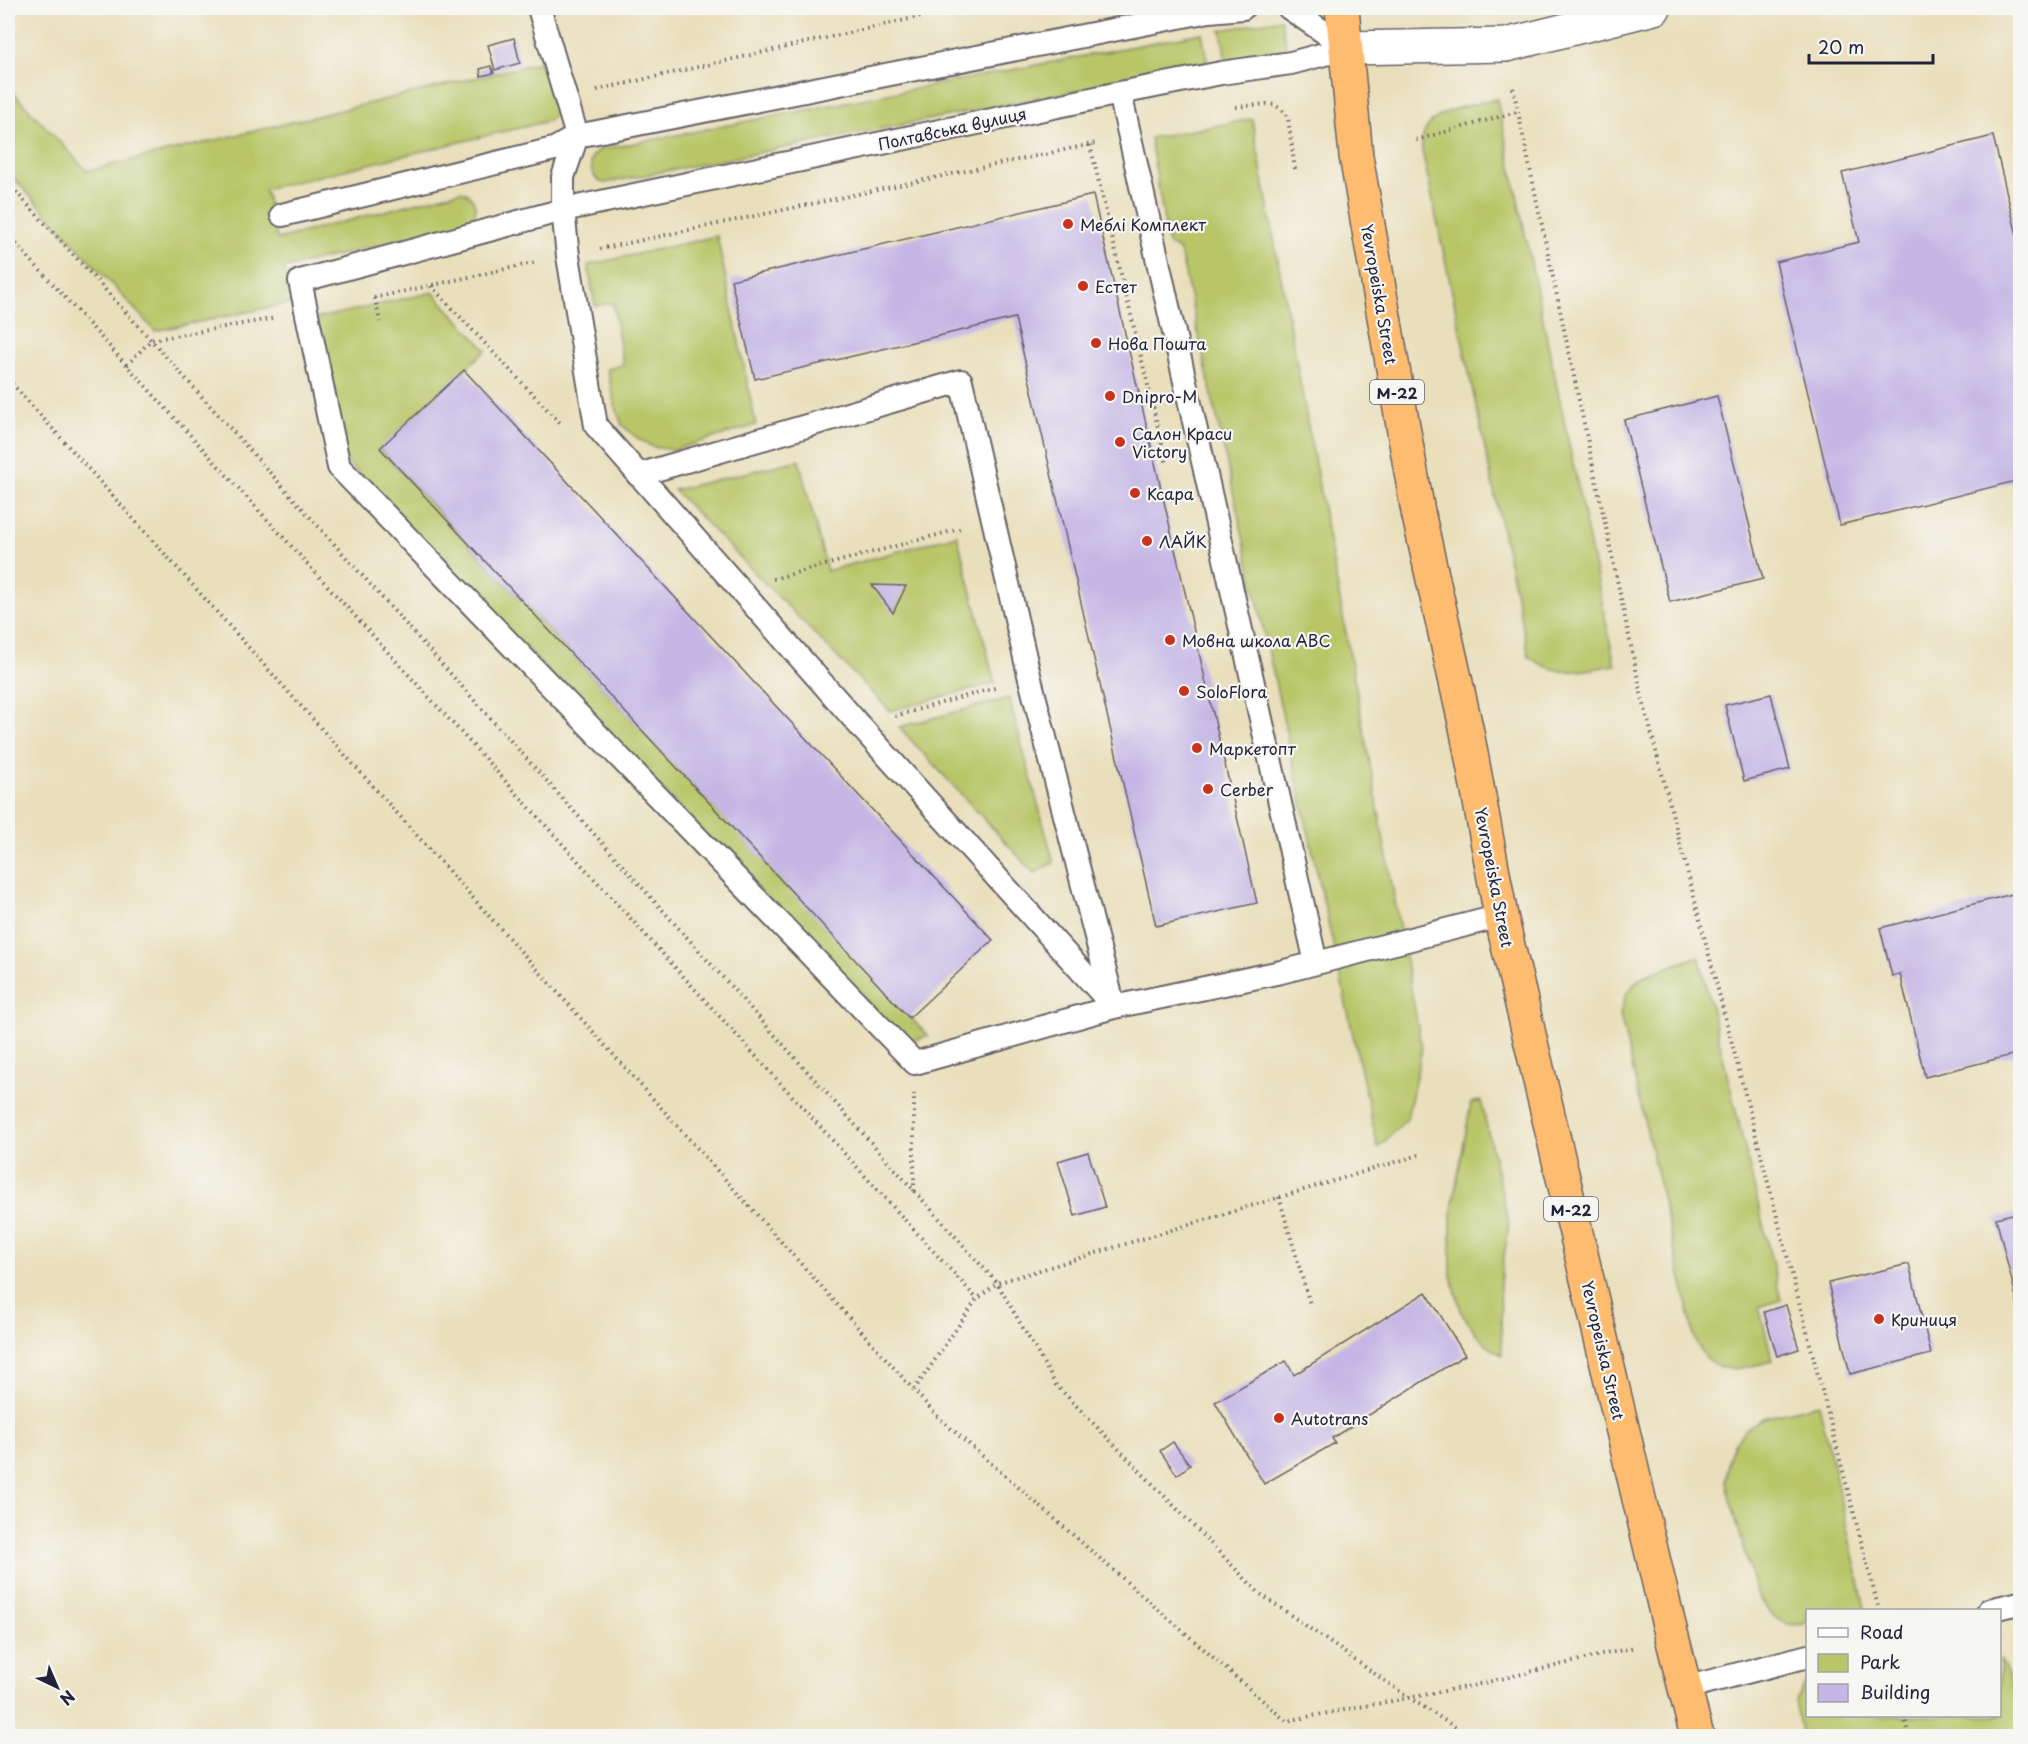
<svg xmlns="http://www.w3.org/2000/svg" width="2028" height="1744" font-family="'Playpen Sans',sans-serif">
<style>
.green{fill:#b8c668;stroke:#6d7452;stroke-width:1.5}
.building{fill:#c5b7e5}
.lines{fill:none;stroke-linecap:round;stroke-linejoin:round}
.service-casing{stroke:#686468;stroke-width:26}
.tertiary-casing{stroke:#686468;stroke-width:36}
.trunk-casing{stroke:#686468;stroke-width:36}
.path{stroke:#686468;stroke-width:4;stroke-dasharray:1.5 4.5;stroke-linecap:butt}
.service{stroke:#fff;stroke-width:22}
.tertiary{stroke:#fff;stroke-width:33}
.trunk{stroke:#fdbc6f;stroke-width:33}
.poi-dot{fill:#c8321e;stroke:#f6f6f2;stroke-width:2}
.labels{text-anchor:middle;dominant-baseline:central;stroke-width:4.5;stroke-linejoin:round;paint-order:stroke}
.shield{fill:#f6f6f2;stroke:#626272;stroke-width:1.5}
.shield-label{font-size:15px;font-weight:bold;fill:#22223b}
.street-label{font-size:16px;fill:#22223b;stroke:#f6f6f2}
.poi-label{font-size:16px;fill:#22223b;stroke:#f6f6f2;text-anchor:start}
</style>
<rect width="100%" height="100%" fill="#f6f6f2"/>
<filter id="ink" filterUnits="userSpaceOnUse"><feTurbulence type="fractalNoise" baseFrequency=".0167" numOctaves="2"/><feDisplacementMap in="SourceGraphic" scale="12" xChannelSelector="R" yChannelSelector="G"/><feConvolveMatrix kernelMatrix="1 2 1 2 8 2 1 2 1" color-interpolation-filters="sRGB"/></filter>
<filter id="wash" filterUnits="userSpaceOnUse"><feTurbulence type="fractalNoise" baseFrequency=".008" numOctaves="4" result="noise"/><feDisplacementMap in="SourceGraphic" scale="24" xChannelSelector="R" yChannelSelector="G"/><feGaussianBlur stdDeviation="1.35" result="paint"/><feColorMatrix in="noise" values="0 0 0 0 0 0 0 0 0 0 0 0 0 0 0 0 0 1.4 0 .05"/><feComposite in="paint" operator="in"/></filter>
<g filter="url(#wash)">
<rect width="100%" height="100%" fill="#eadfbb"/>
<path class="green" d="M1281,19L1287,52L1226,62L1221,30Z
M1202,33L1208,65L605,183C592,181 591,169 591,158L599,150Z
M541,62L554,107V116L548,121L265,189L277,239L461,191C475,194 479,210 472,221L467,224L284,268L292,303L155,331L8,172V87L87,171Z
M1497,99L1615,665C1579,670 1562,680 1529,657L1423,155C1414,110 1465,107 1497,99Z
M1252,119L1422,1049L1407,1119L1378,1148L1180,251L1168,244L1150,138Z
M717,236L756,425L673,450L653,447L637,438L622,425L616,408L607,369L623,365L613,303L595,306L588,265Z
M433,292L486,350L380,449L928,1036L906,1043L346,461L314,319Z
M799,460L827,571L957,535L995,683L890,711L674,490Z
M1009,698L1054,863L1034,873L899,727Z
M1699,956L1781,1300L1759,1307L1773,1361C1738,1369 1714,1380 1695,1340L1620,1014L1626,994L1641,977Z
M1481,1101L1509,1224L1500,1283L1502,1355L1482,1341L1462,1314L1451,1276V1214L1471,1103Z
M1819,1404L1865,1608L1855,1610H1808L1807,1623C1781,1631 1765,1611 1755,1590L1726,1483L1728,1462L1734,1444L1745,1429L1763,1418Z
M2000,1659C2013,1682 2021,1709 2020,1736H1802L1795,1701L1807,1680L1808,1716H2000Z"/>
<g id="blocks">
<path class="building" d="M514,38L520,63L495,70L488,45Z
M491,66L494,73L481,76L480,69Z
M1993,136L2020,248V480L1840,525L1776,262L1859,242L1842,173Z
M1093,195L1257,903L1156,926L1015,318L755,379L731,280Z
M464,370L993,940L909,1018L380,448Z
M1717,396L1763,579L1670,602L1624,420Z
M872,585L906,586L893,613Z
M1771,694L1790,769L1744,781L1725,705Z
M2020,892V1053L1925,1077L1900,974L1892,976L1880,928Z
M1088,1152L1105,1207L1075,1216L1058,1161Z
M2020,1212V1313L1996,1218Z
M1909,1264L1931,1354L1850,1374L1828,1283Z
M1426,1292L1465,1355L1332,1438L1335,1443L1264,1484L1215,1402L1286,1361L1294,1375Z
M1786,1305L1799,1349L1777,1356L1764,1312Z
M1173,1442L1190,1465L1177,1475L1160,1451Z"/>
</g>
</g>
<g filter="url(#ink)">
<use href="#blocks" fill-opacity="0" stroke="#686468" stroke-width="1.5"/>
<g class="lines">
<defs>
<path id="service" d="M539,8L577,136
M1289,8L1347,48
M1120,93L1316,963
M577,136L563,177V210L568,256L596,426L860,726L1114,1007L915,1063L339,467L300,281L563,210L1120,93L1221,73L1291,63L1347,48
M282,215L554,149L577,136L1209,11L1243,8
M638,475L961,381L1030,679L1114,1007L1281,972L1501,916
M1989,1610L2020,1603
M1685,1688L1808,1656"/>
<path id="tertiary" d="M1347,48L1506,45L1654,8"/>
<path id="trunk" d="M1342,8L1356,156L1418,512L1467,732L1501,916L1667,1617L1697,1736"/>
</defs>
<use href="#service" class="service-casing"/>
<use href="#tertiary" class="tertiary-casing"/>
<use href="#trunk" class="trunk-casing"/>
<path class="path" d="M1513,88L1641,693L1879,1610
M597,90L958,8
M1236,107L1267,104L1275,105L1282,110L1288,117L1295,170
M1416,140L1517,112
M1090,145L1167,465
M8,183L151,340L997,1283L1056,1385L1259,1593L1408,1697L1469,1736
M8,235L977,1299
M600,249L1097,143
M431,286L561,424
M374,298L537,262
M375,298L380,322
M127,365L151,340L276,318
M8,379L939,1418L1286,1721L1471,1686L1635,1647
M773,579L963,528
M895,716L998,687
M914,1191V1094
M1279,1197L1310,1304
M914,1390L977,1299L997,1283L1419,1155
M1904,1716L1909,1736"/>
<use href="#service" class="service"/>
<use href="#tertiary" class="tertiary"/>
<use href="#trunk" class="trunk"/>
</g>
</g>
<g class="poi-dot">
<circle cx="1068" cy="224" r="6"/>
<circle cx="1083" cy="286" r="6"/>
<circle cx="1096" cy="343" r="6"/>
<circle cx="1110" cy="396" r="6"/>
<circle cx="1120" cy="442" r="6"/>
<circle cx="1135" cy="493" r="6"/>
<circle cx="1147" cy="541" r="6"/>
<circle cx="1170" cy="640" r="6"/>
<circle cx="1184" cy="691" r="6"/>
<circle cx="1197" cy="748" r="6"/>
<circle cx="1208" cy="789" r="6"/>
<circle cx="1879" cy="1319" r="6"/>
<circle cx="1279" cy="1418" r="6"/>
</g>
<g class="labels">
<g class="shield">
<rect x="1370" y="380" width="54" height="24" rx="4.5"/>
<rect x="1544" y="1197" width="54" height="24" rx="4.5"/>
</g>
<g class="shield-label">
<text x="1397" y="392">М-22</text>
<text x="1571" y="1209">М-22</text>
</g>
<g class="street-label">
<text transform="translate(952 128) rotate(-12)">Полтавська вулиця</text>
<text transform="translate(1380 294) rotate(80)">Yevropeiska Street</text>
<text transform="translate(1495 877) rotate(79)">Yevropeiska Street</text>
<text transform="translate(1604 1350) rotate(77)">Yevropeiska Street</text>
</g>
<g class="poi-label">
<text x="1080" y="224">Меблі Комплект</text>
<text x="1095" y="286">Естет</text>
<text x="1108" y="343">Нова Пошта</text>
<text x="1122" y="396">Dnipro-M</text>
<text x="1132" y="433">Салон Краси<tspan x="1132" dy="18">Victory</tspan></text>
<text x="1147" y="493">Ксара</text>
<text x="1159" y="541">ЛАЙК</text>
<text x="1182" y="640">Мовна школа ABC</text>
<text x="1196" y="691">SoloFlora</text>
<text x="1209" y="748">Маркетопт</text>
<text x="1220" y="789">Cerber</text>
<text x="1891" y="1319">Криниця</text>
<text x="1291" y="1418">Autotrans</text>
</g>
</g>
<rect width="2028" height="1744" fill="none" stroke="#f6f6f2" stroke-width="30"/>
<rect x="1806" y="1609" width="195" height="108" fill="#f6f6f2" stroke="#a1a1a9" stroke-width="1.5"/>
<rect x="1818" y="1628" width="30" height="9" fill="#ffffff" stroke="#a1a1a9" stroke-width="1.5"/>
<text x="1860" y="1639" font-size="18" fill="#22223b">Road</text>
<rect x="1818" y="1654" width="30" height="18" fill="#b8c668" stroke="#a1a1a9" stroke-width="1.5"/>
<text x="1860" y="1669" font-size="18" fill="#22223b">Park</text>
<rect x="1818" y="1684" width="30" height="18" fill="#c5b7e5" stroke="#a1a1a9" stroke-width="1.5"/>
<text x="1860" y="1699" font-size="18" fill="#22223b">Building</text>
<g transform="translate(57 1687) rotate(136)" stroke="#f6f6f2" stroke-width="4.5" paint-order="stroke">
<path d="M0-4.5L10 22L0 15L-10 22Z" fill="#22223b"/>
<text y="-9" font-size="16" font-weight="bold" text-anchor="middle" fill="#22223b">N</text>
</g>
<path d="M1809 54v9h124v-9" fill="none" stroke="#22223b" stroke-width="3"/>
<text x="1818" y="54" font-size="18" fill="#22223b" stroke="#f6f6f2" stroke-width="4.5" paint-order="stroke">20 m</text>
</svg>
